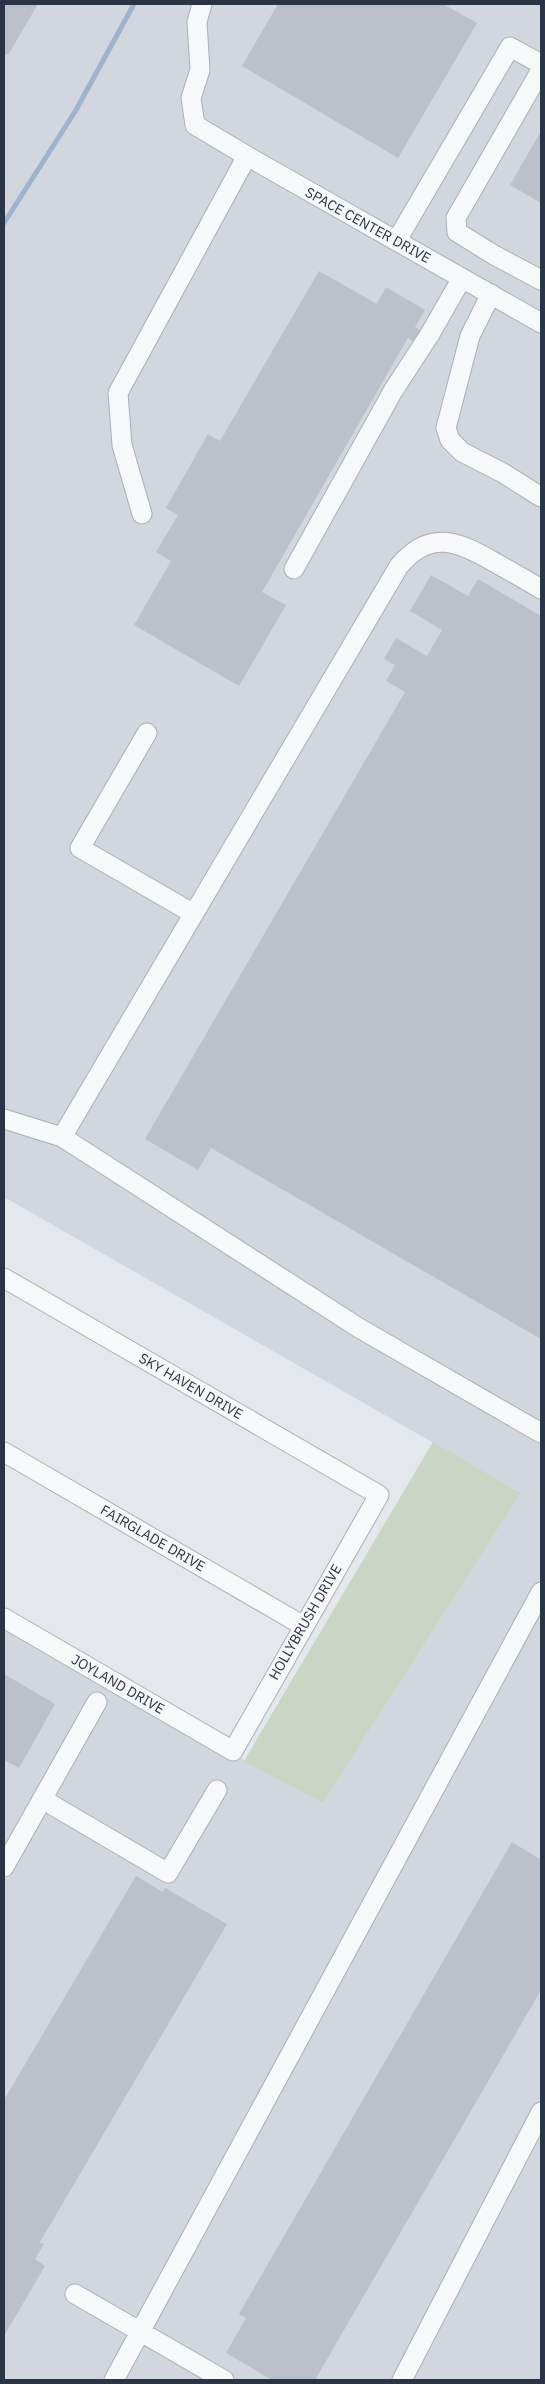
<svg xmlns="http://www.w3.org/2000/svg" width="545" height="2384" font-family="'IBM Plex Sans',sans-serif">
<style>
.built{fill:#d2d6de}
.green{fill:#c9d6c5}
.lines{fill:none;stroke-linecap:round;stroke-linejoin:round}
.stream{stroke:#9fb4cc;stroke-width:5}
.building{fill:#bbc0ca}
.minor-casing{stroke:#a9aeb7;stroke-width:21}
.minor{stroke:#f7f8fa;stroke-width:19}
.labels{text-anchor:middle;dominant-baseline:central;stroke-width:4.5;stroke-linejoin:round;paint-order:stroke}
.street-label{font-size:14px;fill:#2b3445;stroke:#f4f6f9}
</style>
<rect width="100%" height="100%" fill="#e4e7ec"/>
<path class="built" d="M4,4H541V2380H4V1628L323,1803L521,1493L4,1197Z"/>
<path class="green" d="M433,1442L521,1493L323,1803L244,1761Z"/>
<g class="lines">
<path class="stream" d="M4,223L76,110L134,4"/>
</g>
<path class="building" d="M4,4H38L8,55L4,54Z
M278,4H443L477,23L398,158L242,66Z
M541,131V203L510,185Z
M319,271L377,304L386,287L425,310L415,327L421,331L414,342L408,338L262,592L286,605L239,686L134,625L171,561L156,552L178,515L166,508L208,434L220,441Z
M431,575L468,596L478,579L541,616V1339L211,1148L198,1170L145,1139L405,692L386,681L395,665L384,659L396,638L427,656L442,630L410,611Z
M4,1674L55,1704L19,1768L4,1760Z
M512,1842L541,1860V1990L315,2380H272L226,2353L246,2318L239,2314Z
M136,1876L163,1892L165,1888L227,1924L40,2242L44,2244L35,2259L45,2266L4,2336V2100Z"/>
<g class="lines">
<defs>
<path id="minor" d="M202,4L197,22L200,70L191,98L195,125L247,156L541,323
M541,70L456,218L457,232L494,255L541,280
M397,240L510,47L541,64
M491,294L470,336L446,428L450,440L462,452L503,473L541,497
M142,514L122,445L118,393L247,156
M294,569L393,391L430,334L462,278
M541,589C526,580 510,571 494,562C458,541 430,529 399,566L62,1137L359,1328L541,1433
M147,733L80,848L194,914
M4,1119L62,1137
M4,1278L379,1495L233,1751L4,1618
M4,1452L302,1625
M42,1799L168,1873L217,1790
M4,1867L97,1702
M75,2294L224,2380
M114,2380L541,1592
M402,2380L541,2112"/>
</defs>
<use href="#minor" class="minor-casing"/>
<use href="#minor" class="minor"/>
</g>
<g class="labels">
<g class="street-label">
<text transform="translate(368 225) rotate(29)">SPACE CENTER DRIVE</text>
<text transform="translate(191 1386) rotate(30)">SKY HAVEN DRIVE</text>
<text transform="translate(153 1538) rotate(30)">FAIRGLADE DRIVE</text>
<text transform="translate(305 1622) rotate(-60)">HOLLYBRUSH DRIVE</text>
<text transform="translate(118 1684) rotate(30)">JOYLAND DRIVE</text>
</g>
</g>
<rect width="545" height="2384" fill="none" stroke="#2b3445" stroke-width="10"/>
</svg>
